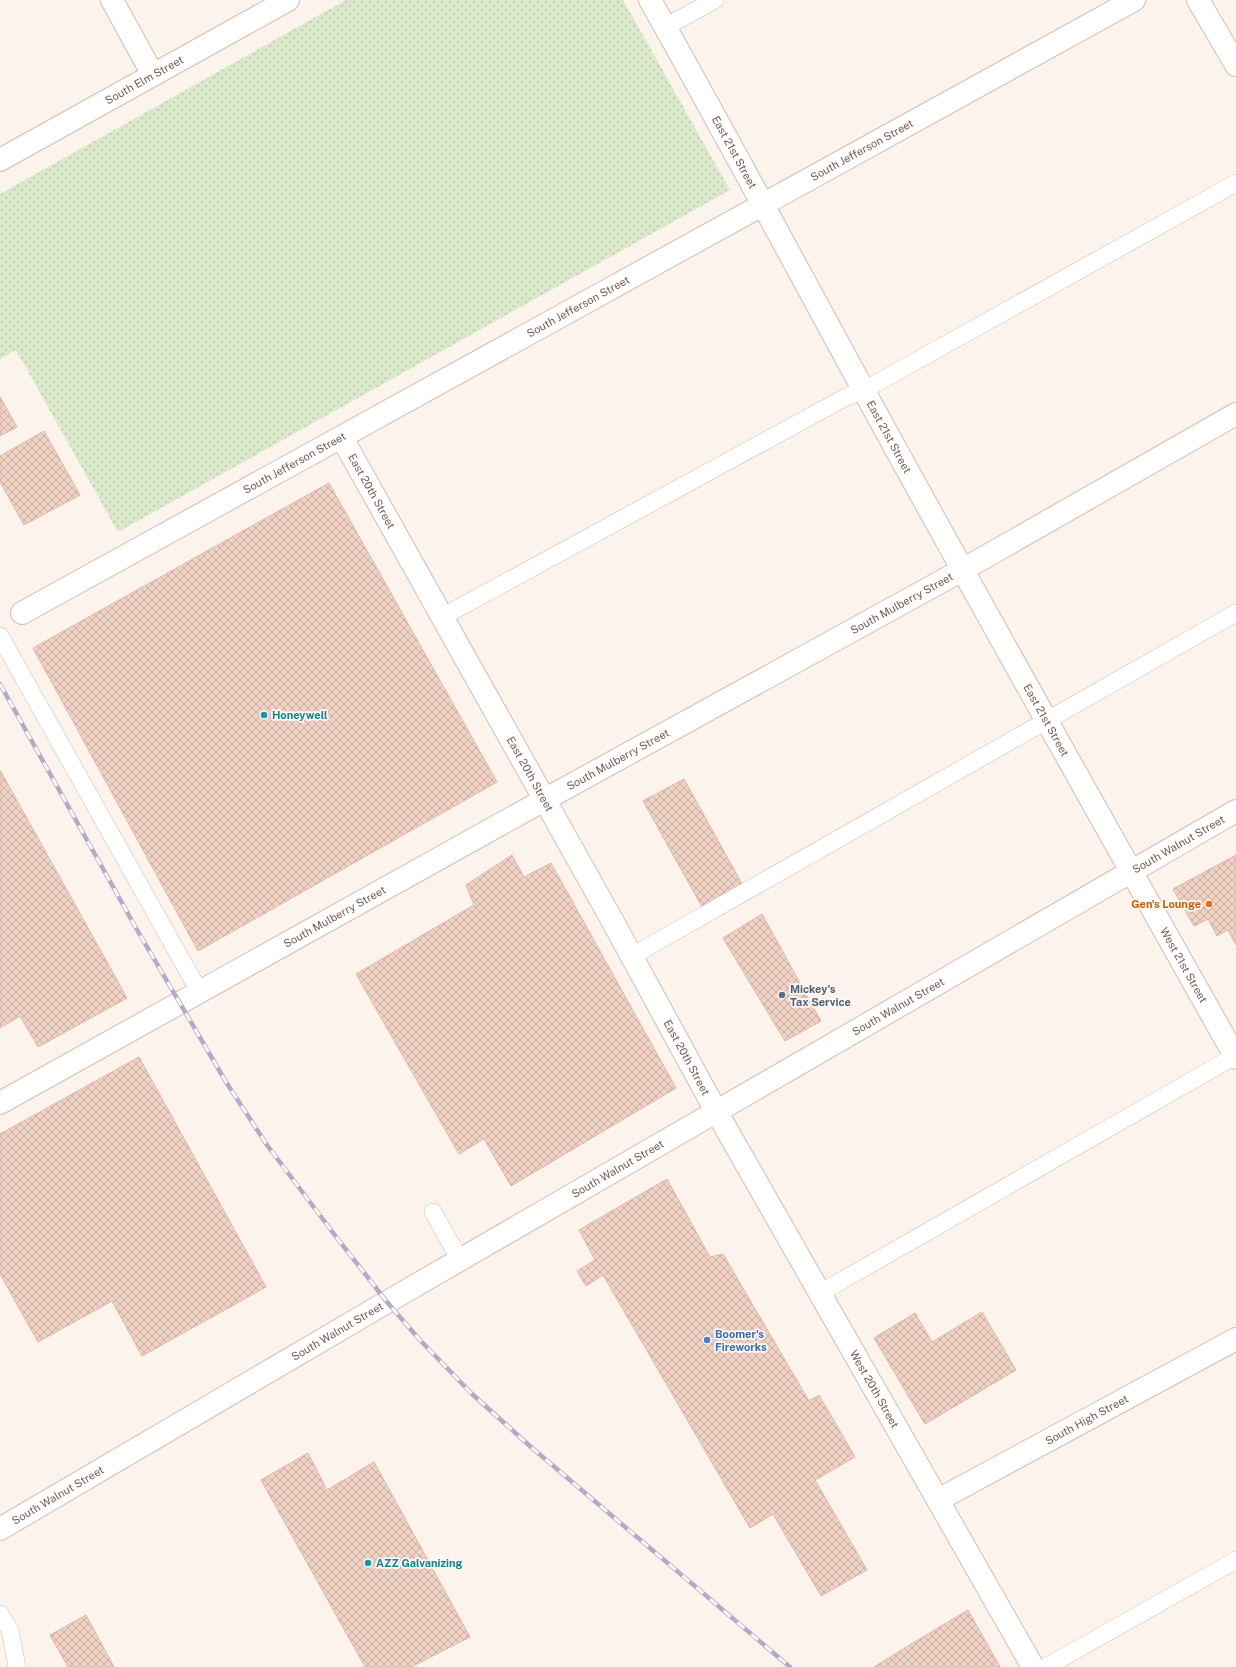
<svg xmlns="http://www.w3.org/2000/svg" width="1236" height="1667" font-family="'Public Sans',sans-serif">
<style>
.grass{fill:url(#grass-dots)}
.building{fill:url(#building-cross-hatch);stroke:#e2b7a6}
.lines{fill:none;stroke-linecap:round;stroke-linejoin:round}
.service-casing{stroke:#d0beb4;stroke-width:18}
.minor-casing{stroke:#d0beb4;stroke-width:24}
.secondary-casing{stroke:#d3bdb1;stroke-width:24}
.service{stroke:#fff;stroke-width:17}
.minor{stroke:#fff;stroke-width:22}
.secondary{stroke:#fff;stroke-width:22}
.rail-casing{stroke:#b6a9c6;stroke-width:4.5}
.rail{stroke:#fef8f3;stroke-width:3;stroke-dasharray:9;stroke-linecap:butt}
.culture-dot{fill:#0f9aa8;stroke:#fef8f3;stroke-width:1.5}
.food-dot{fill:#e8710a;stroke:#fef8f3;stroke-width:1.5}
.service-dot{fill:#5c6f8a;stroke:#fef8f3;stroke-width:1.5}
.shop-dot{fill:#3f7fe0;stroke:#fef8f3;stroke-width:1.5}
.labels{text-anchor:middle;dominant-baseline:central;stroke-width:3.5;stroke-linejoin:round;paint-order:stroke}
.street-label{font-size:11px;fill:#76594f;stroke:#fef8f3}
.culture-label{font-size:11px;font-weight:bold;fill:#0d838f;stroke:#fef8f3;text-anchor:start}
.food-label{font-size:11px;font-weight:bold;fill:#c56008;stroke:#fef8f3;text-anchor:end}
.service-label{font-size:11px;font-weight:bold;fill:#4e5e75;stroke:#fef8f3;text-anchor:start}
.shop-label{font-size:11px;font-weight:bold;fill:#366cbe;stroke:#fef8f3;text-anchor:start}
</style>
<defs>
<pattern id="grass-dots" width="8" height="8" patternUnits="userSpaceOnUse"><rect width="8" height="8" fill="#dae9ca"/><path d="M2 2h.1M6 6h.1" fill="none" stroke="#b5c0a6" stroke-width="1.8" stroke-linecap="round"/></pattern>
<pattern id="building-cross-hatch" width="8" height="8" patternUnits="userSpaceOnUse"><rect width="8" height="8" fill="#f0d2c5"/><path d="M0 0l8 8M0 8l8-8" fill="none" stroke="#c7ada2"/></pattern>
</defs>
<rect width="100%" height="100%" fill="#fcf4ec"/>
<path class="grass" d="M346,0H623L730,190L118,532L16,350L0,359V194Z"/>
<path class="building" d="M0,397L17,427L0,436Z
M44,431L80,495L24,525L0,482V456Z
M329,483L497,782L198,951L33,648Z
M0,770L127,998L38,1047L20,1016L0,1028Z
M684,779L742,884L702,907L643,801Z
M512,855L524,877L551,863L676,1088L511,1186L484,1139L459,1154L356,974L474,905L466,885Z
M1236,855V945L1228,930L1217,936L1208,919L1194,926L1173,889Z
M762,914L821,1021L785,1041L723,938Z
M139,1057L266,1287L142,1356L112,1301L38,1342L0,1274V1134Z
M667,1179L710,1257L723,1254L809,1401L819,1395L855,1457L815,1480L867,1570L821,1596L773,1514L750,1528L603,1275L586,1286L577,1271L595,1260L579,1230Z
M982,1312L1016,1370L925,1424L874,1338L915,1313L932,1342Z
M308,1453L327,1490L374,1462L470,1637L411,1667H365L261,1480Z
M968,1610L1000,1667H874L908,1646Z
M86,1615L114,1667H68L50,1635Z"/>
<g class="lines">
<defs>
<path id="service" d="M665,27L715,0
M442,617L846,397L864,390L1236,183
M0,636L199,991
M632,956L1236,613
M433,1212L460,1260
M820,1293L1235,1056
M0,1614L10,1630L17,1667
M1046,1667L1236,1560"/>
<g id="minor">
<path d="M112,0L153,75"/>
<path id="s1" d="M650,0C723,129 792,259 863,389C985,613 1111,835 1236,1058"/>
<path d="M1198,0L1236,65"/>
<path id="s2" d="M0,160L288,0"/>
<path id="s3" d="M342,438L612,920L716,1111L1033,1667"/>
<path id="s4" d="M22,613L1134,0"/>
<path id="s5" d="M0,1103L544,800L964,569L1236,414"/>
<path id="s6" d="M938,1500L1236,1339"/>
</g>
<g id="secondary">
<path id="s7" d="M0,1529L387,1302L1236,811"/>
</g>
</defs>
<use href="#service" class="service-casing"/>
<use href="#minor" class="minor-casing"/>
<use href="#secondary" class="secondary-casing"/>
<use href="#service" class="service"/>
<use href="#minor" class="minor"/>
<use href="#secondary" class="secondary"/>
<defs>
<path id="rail" d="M0,684L136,928L226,1082L267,1145L337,1238L387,1302L419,1339L472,1394L531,1447L790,1667"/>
</defs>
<use href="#rail" class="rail-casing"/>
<use href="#rail" class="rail"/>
</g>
<g class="culture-dot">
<circle cx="264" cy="715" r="4"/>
<circle cx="368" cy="1563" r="4"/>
</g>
<circle class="food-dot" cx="1209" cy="904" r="4"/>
<circle class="service-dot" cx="782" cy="995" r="4"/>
<circle class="shop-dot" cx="707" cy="1340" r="4"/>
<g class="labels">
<g class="street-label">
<text stroke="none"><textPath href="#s2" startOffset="165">South Elm Street</textPath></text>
<text stroke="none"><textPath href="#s4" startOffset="959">South Jefferson Street</textPath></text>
<text stroke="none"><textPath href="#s1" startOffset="174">East 21st Street</textPath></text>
<text stroke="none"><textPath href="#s4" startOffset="635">South Jefferson Street</textPath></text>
<text stroke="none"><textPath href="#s1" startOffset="498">East 21st Street</textPath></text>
<text stroke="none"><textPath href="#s4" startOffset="311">South Jefferson Street</textPath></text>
<text stroke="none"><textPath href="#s3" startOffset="61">East 20th Street</textPath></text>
<text stroke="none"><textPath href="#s5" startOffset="1031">South Mulberry Street</textPath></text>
<text stroke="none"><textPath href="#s1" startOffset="822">East 21st Street</textPath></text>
<text stroke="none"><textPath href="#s5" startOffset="707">South Mulberry Street</textPath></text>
<text stroke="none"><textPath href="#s3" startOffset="385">East 20th Street</textPath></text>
<text stroke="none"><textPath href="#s7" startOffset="1363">South Walnut Street</textPath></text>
<text stroke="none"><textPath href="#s5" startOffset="383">South Mulberry Street</textPath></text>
<text stroke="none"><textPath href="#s1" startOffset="1103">West 21st Street</textPath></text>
<text stroke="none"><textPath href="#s7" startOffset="1039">South Walnut Street</textPath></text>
<text stroke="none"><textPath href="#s3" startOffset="709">East 20th Street</textPath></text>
<text stroke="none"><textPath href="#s7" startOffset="715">South Walnut Street</textPath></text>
<text stroke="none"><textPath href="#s7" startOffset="391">South Walnut Street</textPath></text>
<text stroke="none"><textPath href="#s3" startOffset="1090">West 20th Street</textPath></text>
<text stroke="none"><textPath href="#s6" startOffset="169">South High Street</textPath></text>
<text stroke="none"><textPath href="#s7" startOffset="67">South Walnut Street</textPath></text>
</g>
<g class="culture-label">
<text x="272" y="715">Honeywell</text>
<text x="376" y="1563">AZZ Galvanizing</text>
</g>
<g class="food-label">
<text x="1201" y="904">Gen's Lounge</text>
</g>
<g class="service-label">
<text x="790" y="989">Mickey's<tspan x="790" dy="13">Tax Service</tspan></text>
</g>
<g class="shop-label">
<text x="715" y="1334">Boomer's<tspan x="715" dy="13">Fireworks</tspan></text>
</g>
</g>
</svg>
